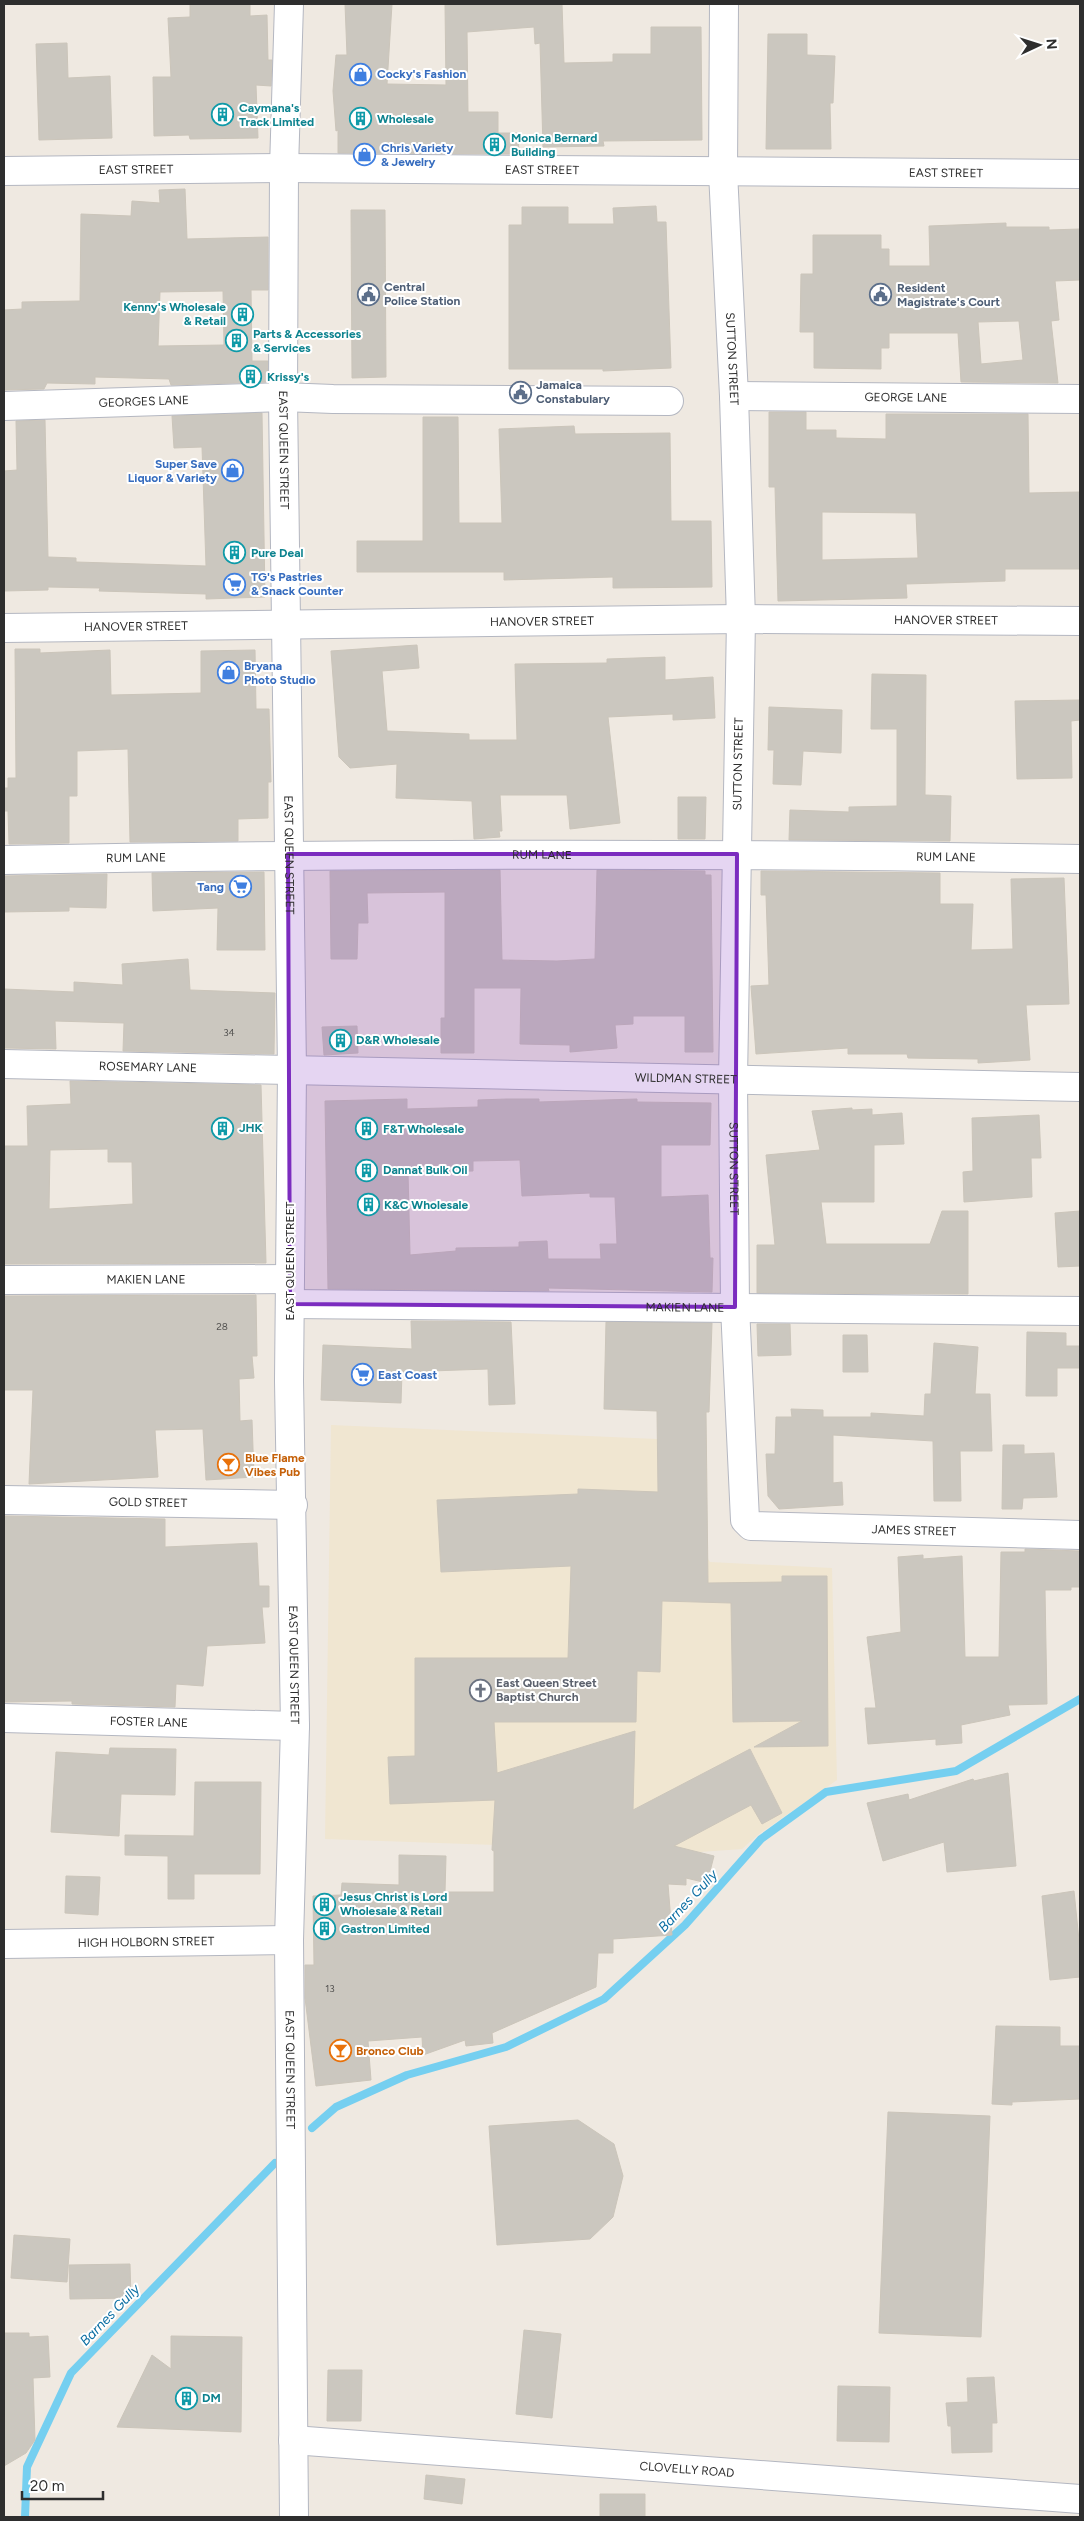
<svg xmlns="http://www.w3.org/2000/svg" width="1084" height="2521" font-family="Figtree,sans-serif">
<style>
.education{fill:#f0e6d1}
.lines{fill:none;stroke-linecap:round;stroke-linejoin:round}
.stream{stroke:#75cff0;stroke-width:8}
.building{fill:#cbc7bf;stroke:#cbc5ba;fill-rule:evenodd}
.street-casing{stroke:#b4b7c1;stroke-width:30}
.secondary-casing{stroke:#b4b7c1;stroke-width:30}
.street{stroke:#fff;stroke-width:28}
.secondary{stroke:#fff;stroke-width:28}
.marked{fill:#7b2cbf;fill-opacity:0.2;stroke:#7b2cbf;stroke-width:4;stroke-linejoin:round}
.labels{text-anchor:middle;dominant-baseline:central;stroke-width:4;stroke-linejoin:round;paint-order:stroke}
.number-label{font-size:10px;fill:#555452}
.shop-label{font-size:12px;font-weight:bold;fill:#366cbe;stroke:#fff;text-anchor:start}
.culture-label{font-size:12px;font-weight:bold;fill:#0d838f;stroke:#fff;text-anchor:start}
.street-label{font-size:12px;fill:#2e2e2e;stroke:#fff}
.service-label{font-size:12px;font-weight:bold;fill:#4e5e75;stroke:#fff;text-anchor:start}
.food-label{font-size:12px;font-weight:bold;fill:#c56008;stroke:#fff;text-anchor:start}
.worship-label{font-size:12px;font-weight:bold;fill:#5b616d;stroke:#fff;text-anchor:start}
.water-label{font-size:14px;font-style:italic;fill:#0d6fa3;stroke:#fff}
</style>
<rect width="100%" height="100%" fill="#efe9e1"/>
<path class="education" d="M331,1425L657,1439L707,1438L706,1556L710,1562L832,1568L837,1780L759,1834L742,1849L700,1852L325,1839Z"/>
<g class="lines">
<path class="stream" d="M312,2128L336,2107L407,2075L506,2047L604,1999L685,1925L761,1839L826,1792L956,1771L1080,1699
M25,2517L27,2467L71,2373L275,2163"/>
</g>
<path class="building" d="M190,4H250V16L267,15L268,60H272L271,86L256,85L258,138L190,139L189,135L154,136L153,77H171L168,18L190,17Z
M345,4H392L387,84L446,85L445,4H562L564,63L613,62V54H651V27H701L702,140L603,141L604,146L543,147L540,43L535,44L534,27L467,32L468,112H498V133H518L519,154L338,153V130L336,131L333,91L336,55H347Z
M768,34H807V55L835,56L833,103H830L831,149H766Z
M67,43L68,78L110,76L112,138L39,140L36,44Z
M185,189L187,239L268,237V290H251L252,361H268L267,382L171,385L169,379L95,377V384L47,383L44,389L4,390V310L22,309V302L80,301L81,214L131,216L132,201L160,203L159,190ZM223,291L224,345L158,346L160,292Z
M656,206L657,222H666L671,368L603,371V369H509V225H522V207H568V224H614L613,208Z
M351,210H385L386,377L352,378Z
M1006,223V227H1049V230L1080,229V280L1055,281L1059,320L1051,321L1058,383L961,382L958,333H889V348H881V369L814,368V332H800L801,274H813V235H881V249H889V266H930L929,226ZM1019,321L1023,360L981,364L978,322Z
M769,412H806V430H836V438L886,439V414H1028L1029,493L1080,492V569H1005V581L906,584L907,598L778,601L775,487H769ZM822,512L916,513L918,558L822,560Z
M262,413L265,597L206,599V594L99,591L100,588L48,587V590L4,591V471L17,470L16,421L45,420L48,557L76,558V562L206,566L202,447L174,448L172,416Z
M423,417H458L459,523H502L499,429L574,426L575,434L670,433L671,521H711L712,587L613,588V577L504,580V572H357V541H423Z
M417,645L419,668L382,671L387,731L469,734V740H517L515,664L607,663V659L665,657V680L713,677L715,718L673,720V714L608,717L620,823L570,829L567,795H500L502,831H499L500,837L474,839L472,801L396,798L397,764L350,768L339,757L331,651Z
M15,649H40V653L110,650L111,695L201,693V651L255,650L256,709H269L271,782H268V818L238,819V841L130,842L128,749L77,751V796H69V843L9,844L8,811H4V788H8V778H16Z
M872,674L926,675L925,795L951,796L950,841L789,840L790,810L849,812V807L897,806V729H871Z
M1080,700V720L1071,721L1072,778L1017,779L1015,701Z
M769,707L842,710L841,753L803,751L801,785L773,784L774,750H768Z
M678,797H706L705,839H678Z
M500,870L502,960L557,961L595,959L597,870L705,871V875H711L713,1052H685V1016H633V1024L615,1025L617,1048L570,1052V1045L520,1044L521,988H474V1053H441V1018H445V892L367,893L368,923H358L357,959H331L330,871Z
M761,871L940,873V904H973L971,950L1013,949L1011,879L1064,878L1069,1004L1026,1005L1030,1060L978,1063V1059L908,1058L907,1054H848V1048L756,1054L751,986L769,985L766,895H761Z
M264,872L265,950H217L218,908L153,911L152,873Z
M107,874L106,908L69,907V911L4,912V876Z
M188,959L190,990L275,993L274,1054L123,1051L124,1023L55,1021L56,1049L4,1048V989L74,992V982L123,985L122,964Z
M357,1026L358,1053L324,1055L322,1027Z
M70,1081L261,1085L266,1263L4,1264V1146H28L27,1106L71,1104ZM108,1149V1162H132L133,1204L49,1209L50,1150Z
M407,1099V1109L478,1107V1100L507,1099H539V1102L637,1099V1102L711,1103L710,1145H661V1197L708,1195L710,1258H713L712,1292L548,1288L549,1291L328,1289L325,1101ZM520,1160L522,1196L590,1193V1197H615L617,1244H600L601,1259H548L547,1241L519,1242V1247L456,1248V1251L410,1255L408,1172L473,1171V1161Z
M852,1108V1110L872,1109V1115L902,1113L904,1144L874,1145V1202H821L826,1244H930L942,1211H968V1294L757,1293V1245H775L766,1155L820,1150L812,1111Z
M1039,1115L1041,1158H1031L1032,1197L964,1202L963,1172L973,1171L972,1118Z
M1080,1211V1266L1058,1267L1055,1213Z
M256,1295L257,1356H252L254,1378L239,1379L240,1421L252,1420L254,1477L206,1480L203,1429L155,1430L158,1477L29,1484L33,1390H4V1296Z
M411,1321L511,1322L515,1404L489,1405L488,1369L402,1372L401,1403L321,1400L323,1345L412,1349Z
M606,1322L712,1323L709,1412H706L708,1583L782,1582V1576H827L828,1746L754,1747L802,1721L733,1722L731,1603L662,1601L660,1672L637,1671L636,1722H494L497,1773L635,1731L633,1810L750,1749L782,1813L762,1824L751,1805L674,1846L714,1856L707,1883L686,1878V1885L668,1884L672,1935L613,1939V1953H598L596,1987L492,2033L493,2043L466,2046L465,2040L423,2055L422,2037L368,2041L371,2080L316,2086L305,1998V1965H314L313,1896L341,1895L342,1883L399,1885V1855L446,1856L445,1892H494V1851L492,1850L495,1800L390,1804L388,1757L415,1756V1658H568L571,1566L441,1572L437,1500L578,1494V1489L658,1492L657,1411L604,1409Z
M757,1324H790L791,1355L758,1356Z
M1027,1332L1066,1333V1346H1080V1368H1057V1396H1026Z
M843,1335H867L868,1372H843Z
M934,1343L978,1347L975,1394H990L992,1451H960L961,1501H934L933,1441L833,1435V1483L842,1482L843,1505L779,1509L768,1496L766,1454H775L776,1417H792L791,1409L823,1410V1417H871V1413L924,1416L925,1394H931Z
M1003,1445H1024V1454L1054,1453L1057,1497L1023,1498L1022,1509H1002Z
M4,1516L165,1519V1547L257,1543L259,1586H269V1607H262L265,1643L207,1646L203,1686L176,1684L175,1707L72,1704V1701L4,1702Z
M1025,1549L1080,1551V1587H1071V1590H1045L1047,1704L1008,1705L1010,1715L961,1725L962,1743L936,1745V1739L868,1744L865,1708H876L867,1637L901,1632L898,1557L923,1555V1559L962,1556L965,1657H999L1001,1552H1025Z
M110,1748L176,1749L175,1795L121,1794L119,1836L51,1832L56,1752L109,1755Z
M1008,1773L1016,1866L947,1872L944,1842L883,1861L867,1803L908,1794L909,1800L973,1779L974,1781Z
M195,1782H261L260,1874H194V1899H168V1856L125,1855V1835L194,1836Z
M66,1876L100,1877L98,1915L65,1913Z
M1074,1891L1080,1950V1977L1050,1980L1042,1896Z
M996,2026L1060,2027V2046H1080V2099L1012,2102V2105L992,2104Z
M888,2112L990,2116L981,2337L879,2333Z
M578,2120L614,2144L623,2176L613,2217L590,2239L497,2245L489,2126Z
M14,2235L70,2239L67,2282L11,2278Z
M130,2264L131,2298L70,2299L69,2265Z
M524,2330L561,2334L552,2418L516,2414Z
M4,2333H29V2337L48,2336L50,2377L33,2378L35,2440L26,2453L4,2466Z
M171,2336L242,2337L241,2432L117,2427L152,2355L171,2369Z
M328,2370H362L361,2421H327Z
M994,2377L997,2423H992V2452L952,2453L951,2426H948L946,2403L968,2402L967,2378Z
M838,2386L890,2387L889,2442L837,2441Z
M426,2475L465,2479L462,2504L424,2499Z
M600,2494H645V2517H600Z"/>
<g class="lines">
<defs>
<g id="street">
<path id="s1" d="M724,4L723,172L734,396L741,619L733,1080L735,1307L745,1520L751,1526L1080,1535"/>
<path id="s2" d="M734,396L1080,399"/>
<path id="s3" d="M4,406L283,397L333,399L669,401"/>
<path id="s4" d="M4,628L741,619L1080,621"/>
<path id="s5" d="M4,860C363,853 721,853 1080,859"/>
<path id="s6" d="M4,1064L1080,1087"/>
<path id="s7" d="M4,1280L290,1279"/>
<path id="s8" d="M290,1304L1080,1311"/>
<path id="s9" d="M4,1500L293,1505"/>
<path id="s10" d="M4,1718L295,1726"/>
<path id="s11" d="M4,1944L289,1940"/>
<path id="s12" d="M293,2440L1080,2499"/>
</g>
<g id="secondary">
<path id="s13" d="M289,4L284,168L283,397L292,1071L289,1381L295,1726L289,1940L294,2517"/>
<path id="s14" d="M4,171L284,168L1080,174"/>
</g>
</defs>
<use href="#street" class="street-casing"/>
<use href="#secondary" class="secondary-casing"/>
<use href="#street" class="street"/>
<use href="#secondary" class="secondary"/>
</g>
<path class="marked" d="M288,854H737L735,1307L290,1304Z"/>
<defs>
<symbol id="shop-ring" viewBox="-11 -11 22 22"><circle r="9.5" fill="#fff" stroke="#3f7fe0" stroke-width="1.5"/><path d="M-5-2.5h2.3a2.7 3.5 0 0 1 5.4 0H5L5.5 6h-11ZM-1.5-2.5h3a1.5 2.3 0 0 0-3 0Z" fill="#3f7fe0"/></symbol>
<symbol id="building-ring" viewBox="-11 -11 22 22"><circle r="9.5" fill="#fff" stroke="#0f9aa8" stroke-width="1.5"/><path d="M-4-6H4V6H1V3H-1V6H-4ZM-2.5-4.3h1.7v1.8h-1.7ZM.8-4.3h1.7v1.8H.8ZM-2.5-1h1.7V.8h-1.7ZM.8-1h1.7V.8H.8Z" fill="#0f9aa8"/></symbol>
<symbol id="civic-ring" viewBox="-11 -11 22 22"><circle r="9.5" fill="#fff" stroke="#5c6f8a" stroke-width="1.5"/><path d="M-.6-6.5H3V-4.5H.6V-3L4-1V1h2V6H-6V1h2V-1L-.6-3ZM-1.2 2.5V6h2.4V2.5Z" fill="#5c6f8a"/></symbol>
<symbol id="supermarket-ring" viewBox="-11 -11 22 22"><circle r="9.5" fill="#fff" stroke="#3f7fe0" stroke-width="1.5"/><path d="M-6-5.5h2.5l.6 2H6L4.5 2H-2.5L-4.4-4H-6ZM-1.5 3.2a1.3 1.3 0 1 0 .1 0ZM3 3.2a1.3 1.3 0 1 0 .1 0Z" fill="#3f7fe0"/></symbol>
<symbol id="bar-ring" viewBox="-11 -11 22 22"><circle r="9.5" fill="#fff" stroke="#e8710a" stroke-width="1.5"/><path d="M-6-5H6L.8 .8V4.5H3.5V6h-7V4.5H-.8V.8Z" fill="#e8710a"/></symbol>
<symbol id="church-ring" viewBox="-11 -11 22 22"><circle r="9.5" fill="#fff" stroke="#6b7280" stroke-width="1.5"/><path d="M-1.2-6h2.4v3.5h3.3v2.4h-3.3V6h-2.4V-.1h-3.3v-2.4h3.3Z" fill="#6b7280"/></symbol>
</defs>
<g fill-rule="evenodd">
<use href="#shop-ring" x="348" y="62" width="25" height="25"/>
<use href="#building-ring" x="210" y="102" width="25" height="25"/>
<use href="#building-ring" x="348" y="106" width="25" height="25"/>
<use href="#building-ring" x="482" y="132" width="25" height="25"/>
<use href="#shop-ring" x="352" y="142" width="25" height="25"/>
<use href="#civic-ring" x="356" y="282" width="25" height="25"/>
<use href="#civic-ring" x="868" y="282" width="25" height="25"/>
<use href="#building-ring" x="230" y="302" width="25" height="25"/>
<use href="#building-ring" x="224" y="328" width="25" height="25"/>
<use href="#building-ring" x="238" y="364" width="25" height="25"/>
<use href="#civic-ring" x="508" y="380" width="25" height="25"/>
<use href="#shop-ring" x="220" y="458" width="25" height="25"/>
<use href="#building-ring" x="222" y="540" width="25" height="25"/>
<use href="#supermarket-ring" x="222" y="572" width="25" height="25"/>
<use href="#shop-ring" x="216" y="660" width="25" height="25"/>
<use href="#supermarket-ring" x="228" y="874" width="25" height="25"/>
<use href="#building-ring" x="328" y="1028" width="25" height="25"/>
<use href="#building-ring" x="210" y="1116" width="25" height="25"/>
<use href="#building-ring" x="354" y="1116" width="25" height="25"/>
<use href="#building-ring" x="354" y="1158" width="25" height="25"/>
<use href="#building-ring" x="356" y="1192" width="25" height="25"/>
<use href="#supermarket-ring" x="350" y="1362" width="25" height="25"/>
<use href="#bar-ring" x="216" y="1452" width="25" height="25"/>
<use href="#church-ring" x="468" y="1678" width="25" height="25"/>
<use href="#building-ring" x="312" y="1892" width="25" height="25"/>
<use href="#building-ring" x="312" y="1916" width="25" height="25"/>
<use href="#bar-ring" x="328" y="2038" width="25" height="25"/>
<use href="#building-ring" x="174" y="2386" width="25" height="25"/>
</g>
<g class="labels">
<g class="number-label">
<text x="229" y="1032">34</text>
<text x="222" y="1326">28</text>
<text x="330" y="1988">13</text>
</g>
<g class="shop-label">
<text x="377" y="74">Cocky's Fashion</text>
<text x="381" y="148">Chris Variety<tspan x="381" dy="14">&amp; Jewelry</tspan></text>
<text x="217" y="464" text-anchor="end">Super Save<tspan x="217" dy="14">Liquor &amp; Variety</tspan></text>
<text x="251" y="577">TG's Pastries<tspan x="251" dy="14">&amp; Snack Counter</tspan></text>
<text x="244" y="666">Bryana<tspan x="244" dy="14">Photo Studio</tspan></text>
<text x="224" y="887" text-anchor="end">Tang</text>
<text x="378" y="1375">East Coast</text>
</g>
<g class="culture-label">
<text x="239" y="108">Caymana's<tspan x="239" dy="14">Track Limited</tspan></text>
<text x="377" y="119">Wholesale</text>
<text x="511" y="138">Monica Bernard<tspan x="511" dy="14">Building</tspan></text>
<text x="226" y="307" text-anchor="end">Kenny's Wholesale<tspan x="226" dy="14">&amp; Retail</tspan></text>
<text x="253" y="334">Parts &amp; Accessories<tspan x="253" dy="14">&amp; Services</tspan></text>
<text x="267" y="377">Krissy's</text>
<text x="251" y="553">Pure Deal</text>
<text x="356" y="1040">D&amp;R Wholesale</text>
<text x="239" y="1128">JHK</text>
<text x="383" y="1129">F&amp;T Wholesale</text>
<text x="383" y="1170">Dannat Bulk Oil</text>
<text x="384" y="1205">K&amp;C Wholesale</text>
<text x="340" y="1897">Jesus Christ is Lord<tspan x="340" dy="14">Wholesale &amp; Retail</tspan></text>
<text x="341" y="1929">Gastron Limited</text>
<text x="202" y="2398">DM</text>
</g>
<g class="street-label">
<text stroke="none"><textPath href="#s14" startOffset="132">EAST STREET</textPath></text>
<text stroke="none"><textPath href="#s14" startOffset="538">EAST STREET</textPath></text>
<text stroke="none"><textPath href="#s14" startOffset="942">EAST STREET</textPath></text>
<text stroke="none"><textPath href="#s1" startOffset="355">SUTTON STREET</textPath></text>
<text stroke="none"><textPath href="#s2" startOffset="172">GEORGE LANE</textPath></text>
<text stroke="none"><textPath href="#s3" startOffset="140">GEORGES LANE</textPath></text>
<text stroke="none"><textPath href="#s13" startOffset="446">EAST QUEEN STREET</textPath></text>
<text stroke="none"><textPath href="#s4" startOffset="942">HANOVER STREET</textPath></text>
<text stroke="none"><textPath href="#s4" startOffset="538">HANOVER STREET</textPath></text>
<text stroke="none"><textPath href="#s4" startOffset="132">HANOVER STREET</textPath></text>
<text transform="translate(738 764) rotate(-89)">SUTTON STREET</text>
<text stroke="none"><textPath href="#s5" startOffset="538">RUM LANE</textPath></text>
<text stroke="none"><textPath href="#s13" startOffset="851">EAST QUEEN STREET</textPath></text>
<text stroke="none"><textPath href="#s5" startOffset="132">RUM LANE</textPath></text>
<text stroke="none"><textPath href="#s5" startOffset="942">RUM LANE</textPath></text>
<text stroke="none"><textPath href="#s6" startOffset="144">ROSEMARY LANE</textPath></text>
<text stroke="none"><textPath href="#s6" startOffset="682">WILDMAN STREET</textPath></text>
<text stroke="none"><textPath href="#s1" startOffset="1165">SUTTON STREET</textPath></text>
<text transform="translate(290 1261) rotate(-90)">EAST QUEEN STREET</text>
<text stroke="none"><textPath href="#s7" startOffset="142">MAKIEN LANE</textPath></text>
<text stroke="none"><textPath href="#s8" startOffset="395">MAKIEN LANE</textPath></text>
<text stroke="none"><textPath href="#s9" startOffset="144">GOLD STREET</textPath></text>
<text stroke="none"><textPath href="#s1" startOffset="1688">JAMES STREET</textPath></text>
<text stroke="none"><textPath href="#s13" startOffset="1661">EAST QUEEN STREET</textPath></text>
<text stroke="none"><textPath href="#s10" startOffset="145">FOSTER LANE</textPath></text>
<text stroke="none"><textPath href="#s11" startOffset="142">HIGH HOLBORN STREET</textPath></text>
<text stroke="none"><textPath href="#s13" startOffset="2066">EAST QUEEN STREET</textPath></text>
<text stroke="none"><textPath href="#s12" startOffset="395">CLOVELLY ROAD</textPath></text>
</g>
<g class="service-label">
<text x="384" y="287">Central<tspan x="384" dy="14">Police Station</tspan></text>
<text x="897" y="288">Resident<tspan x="897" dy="14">Magistrate's Court</tspan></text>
<text x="536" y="385">Jamaica<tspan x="536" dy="14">Constabulary</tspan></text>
</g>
<g class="food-label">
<text x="245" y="1458">Blue Flame<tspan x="245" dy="14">Vibes Pub</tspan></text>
<text x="356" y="2051">Bronco Club</text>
</g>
<g class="worship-label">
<text x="496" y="1683">East Queen Street<tspan x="496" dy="14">Baptist Church</tspan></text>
</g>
<g class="water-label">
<text transform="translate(688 1901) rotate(-47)">Barnes Gully</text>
<text transform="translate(110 2315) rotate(-46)">Barnes Gully</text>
</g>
</g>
<rect width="1084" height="2521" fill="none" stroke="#2e2e2e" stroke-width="10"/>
<g transform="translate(1039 45) rotate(86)" stroke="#ffffff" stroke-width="4" paint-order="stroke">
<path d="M0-4L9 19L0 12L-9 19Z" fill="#2e2e2e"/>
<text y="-8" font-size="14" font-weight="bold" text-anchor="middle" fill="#2e2e2e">N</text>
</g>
<path d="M22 2491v8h81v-8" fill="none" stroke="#2e2e2e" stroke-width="2.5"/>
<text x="30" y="2491" font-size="15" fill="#2e2e2e" stroke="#ffffff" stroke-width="4" paint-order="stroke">20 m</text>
</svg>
